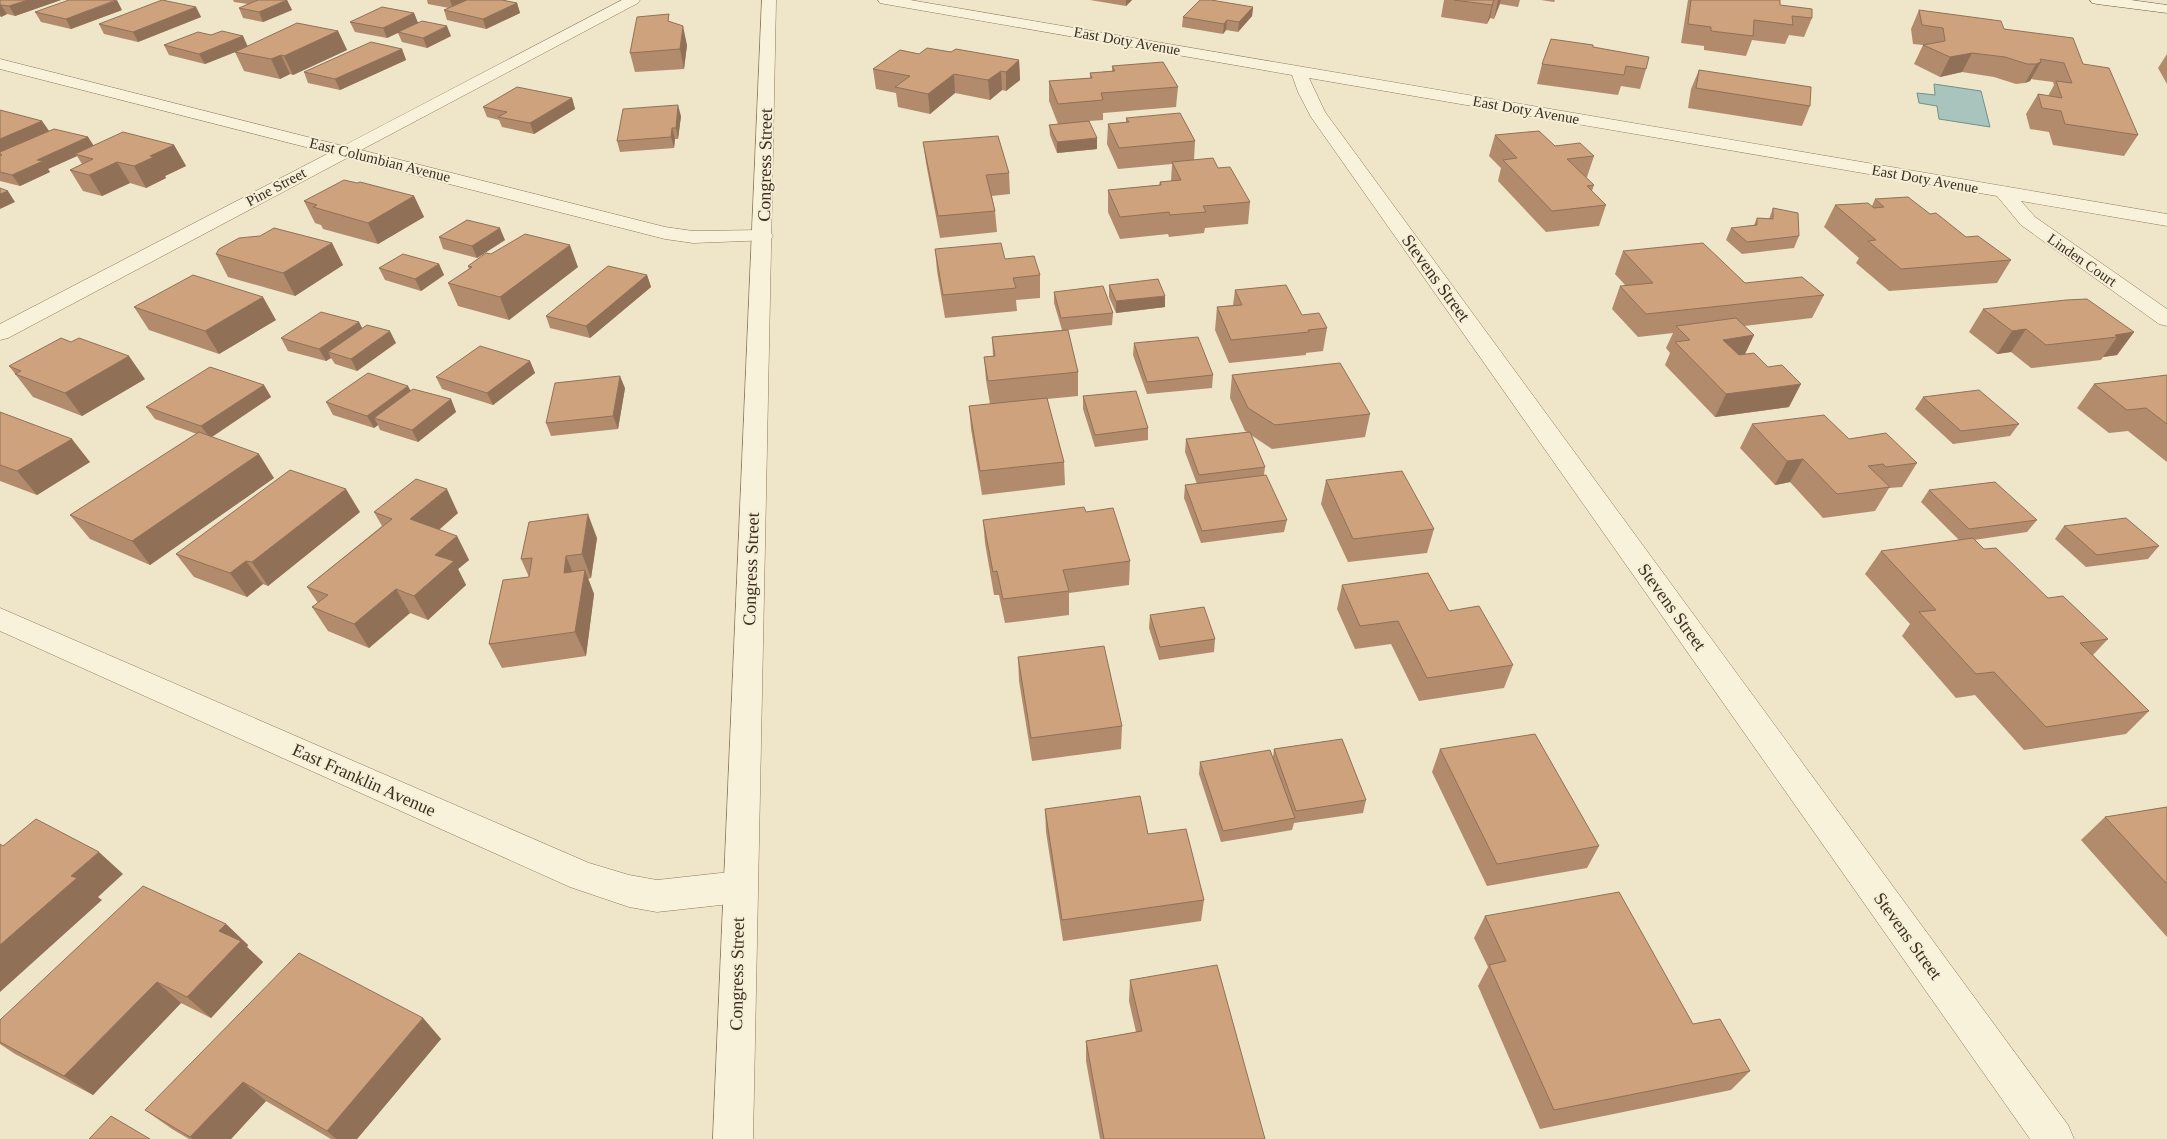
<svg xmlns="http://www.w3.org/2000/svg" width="2167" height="1139" font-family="'Times New Roman',serif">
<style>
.water{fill:#a9c3bd;stroke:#6f928b}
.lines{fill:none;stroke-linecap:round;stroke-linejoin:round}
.minor-casing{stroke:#8c785c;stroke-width:1}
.tertiary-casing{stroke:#8c785c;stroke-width:1}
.secondary-casing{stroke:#6e593f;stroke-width:1}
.minor{fill:#f9f2db;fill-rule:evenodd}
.tertiary{fill:#f9f2db;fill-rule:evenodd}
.secondary{fill:#f9f2db;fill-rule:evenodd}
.wall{fill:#b18b6c}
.shaded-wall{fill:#907158}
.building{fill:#cea27d;stroke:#907158}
.labels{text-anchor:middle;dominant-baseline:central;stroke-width:4;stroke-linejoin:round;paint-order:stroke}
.far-street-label{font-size:15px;fill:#3c2f20;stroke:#f6efd7}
.street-label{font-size:18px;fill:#3c2f20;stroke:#f6efd7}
</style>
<rect width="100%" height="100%" fill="#efe5c8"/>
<path class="water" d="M1934,84L1981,91L1990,127L1939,119L1937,106L1919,103L1917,93L1935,95Z"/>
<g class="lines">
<defs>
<path id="minor" d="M622,0H640L638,3L361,150L665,227L693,231L763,230L770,232L773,236L770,240L693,243L665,239L347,158L8,338L0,340V324L329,153L0,69V59L343,146Z
M878,0H910L2167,214V226L2021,201L2035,217L2167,309V326L2159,324L2021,225L1997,196L1309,78L1325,112L2068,1125L2074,1139H2030L1311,117L1298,92L1292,75L885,4L880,3Z
M0,608L589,863L629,875L657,880L739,871L751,876L756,887L751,898L739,903L657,912L629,907L570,887L0,631Z"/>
<path id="tertiary" d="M762,0H776L753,1139H713Z"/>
<path id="secondary" d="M2090,0H2131L2167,5V13L2097,4L2092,3Z"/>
</defs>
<use href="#minor" class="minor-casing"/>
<use href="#tertiary" class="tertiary-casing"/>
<use href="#secondary" class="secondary-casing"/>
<use href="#minor" class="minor"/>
<use href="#tertiary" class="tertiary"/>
<use href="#secondary" class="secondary"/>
</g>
<path class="wall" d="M0,0H61L15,16L7,14L1,17L0,16Z
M233,0H287L292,10L263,22L243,18L239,8L248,4L234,2Z
M427,0H502L517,3L520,13L486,29L447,20L444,10L449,8L428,4Z
M1090,0H1132L1126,6Z
M1444,0H1520L1518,7L1500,4L1494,19L1490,18L1487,24L1441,17Z
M1541,0H1555L1554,2Z
M1688,0H1780V5L1812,18L1804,37L1789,35L1785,44L1752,40L1746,56L1704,50V46L1681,43Z
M196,7L201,17L138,42L104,34L99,24Z
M1253,7L1252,16L1238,32L1226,30L1223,34L1182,27L1183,17Z
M122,10L71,29L41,22L35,12Z
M1919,10L2004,29L2083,64L2138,135L2124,156L2053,145L2049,132L2030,129L2026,114L2038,94L2048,96L2054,85L2053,82L2031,79L2030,81L2025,83L2016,84L1994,77L1962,72L1940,77L1914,64L1923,45L1913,44L1911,29Z
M414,13L418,23L451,36L427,48L402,42L398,33L387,38L355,32L350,22Z
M671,22L687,45L684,69L635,72L630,53Z
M338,31L347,50L293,75L290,74L280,79L244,71L235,52L205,64L169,55L164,45L243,36L247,46Z
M1593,47L1646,69L1640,89L1621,86L1618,95L1537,84L1542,64Z
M402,49L406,60L340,90L308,83L304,72Z
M951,52L1019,60L1020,80L1006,91L1002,90L990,100L955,93L930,114L898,107L896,93L876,89L873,69L919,54Z
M2167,54V84L2158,68Z
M1112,66L1178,87L1176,107L1103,113V120L1089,121L1097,149L1057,153L1050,135L1049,125L1058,124L1049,101V81L1090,78V73L1112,71Z
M1699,70L1810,106L1802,126L1688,108L1691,89Z
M572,98L575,109L534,134L502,127L499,120L487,117L483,107Z
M0,110L42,121L49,131L88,137L94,146L174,145L186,166L165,176L166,178L146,188L130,183L102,196L83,191L70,170L82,164L77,156L48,169L50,172L20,186L0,181Z
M681,116L678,139H675L674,148L620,152L617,141Z
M1126,118L1195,141L1194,160L1218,168L1250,202L1248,224L1205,228L1204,233L1169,237L1168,234L1120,239L1108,212V190L1159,185L1160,182L1171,181L1172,164L1118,169L1107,144L1108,124L1126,122Z
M1495,135L1555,146L1594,156L1587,177L1586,178L1594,185L1592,191L1606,205L1599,226L1546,232L1498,181L1501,168L1489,156Z
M923,142L1009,173L1010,194L992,196L995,211L997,232L940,238L926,163Z
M414,196L424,217L378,244L323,229L321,225L315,223L304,201Z
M1875,199L1930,214L1966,237L2011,260L1997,283L1889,291L1856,263L1859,258L1824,227L1835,205L1872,206Z
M1773,208L1799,236L1794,248L1742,254L1726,240L1731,228L1754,225L1757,218L1769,219Z
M439,237L505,240L477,258L443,249Z
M332,243L343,265L295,296L228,277L216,254Z
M935,249L1005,259L1040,275V298L1016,300L1017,311L945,318L937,271Z
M1623,251L1745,283L1824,295L1812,318L1744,326L1754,335L1745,354L1789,407L1715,417L1665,365L1670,353L1666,348L1673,333L1638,337L1612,309L1620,286H1626L1615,274Z
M491,254L578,267L509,320L458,306L448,283L469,269L468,266Z
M439,264L444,275L421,291L385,280L379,268Z
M647,275L651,287L590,338L550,328L546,316Z
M1109,285L1165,307L1116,313L1109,297Z
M1235,290L1327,328L1323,351L1306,353V355L1229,363L1215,330L1217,307L1233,305Z
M1054,292L1113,313L1112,325L1068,330L1078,372V396L1047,399L1064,462L1065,485L982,495L971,429L969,406L990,404L986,380L984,357L993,356L992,337L1062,330L1054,303Z
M134,307L276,320L219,354L149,330Z
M1983,309L2134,332L2117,355L2103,357L2101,360L2031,368L2011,352L1997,354L1969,332Z
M359,322L362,328L396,343L357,371L335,364L331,358L326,361L288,351L281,338Z
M1134,343L1213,375L1212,388L1147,394L1133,355Z
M530,361L535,373L493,405L442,389L436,377Z
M9,366L145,379L82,416L33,397Z
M1232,375L1370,414L1365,437L1272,449L1251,435L1265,467L1264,475L1287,520L1284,532L1201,543L1184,498L1185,485L1197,484L1185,452L1186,439L1247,432L1245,431L1230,398Z
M2167,375V462L2128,431L2109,433L2077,408L2094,384Z
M264,385L271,397L212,437L274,478L150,565L90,539L70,515L197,434L155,419L146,407Z
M625,388L618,429L551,436L546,423Z
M411,391L451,399L456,412L418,442L380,430L378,425L374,428L333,415L326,402Z
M1083,396L1148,428V440L1095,447L1083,409Z
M1923,397L2019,424L2010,436L1953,444L1915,409Z
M0,412L90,462L37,495L0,481Z
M1752,424L1849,439L1917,463L1902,487L1889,488L1875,511L1823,518L1790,482L1775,485L1740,448Z
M1326,480L1434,529L1427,553L1348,562L1321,504Z
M1929,490L2037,520L2027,532L1974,540L1984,549L2048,598L2108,639L2093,655L2149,711L2126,734L2024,750L1975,695L1956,698L1902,636L1910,624L1865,574L1881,551L1959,540L1921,502Z
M360,512L268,586L263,584L247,597L194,577L176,554Z
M374,512L458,513L439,530L457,536L469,560L458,569L466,585L428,620L410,613L369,648L328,631L312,607L318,603L307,587L382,526Z
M1086,512L1130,561L1129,585L1069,593V615L1005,623L999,595H994L985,543L983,520Z
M2064,526L2159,546L2148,559L2086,567L2055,539Z
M597,538L591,578L588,579L594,594L586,656L502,668L489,644L529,577L521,559Z
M1342,585L1449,611L1513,665L1504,688L1419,701L1391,644L1355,649L1337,609Z
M1150,615L1215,639L1214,652L1159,660L1149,628Z
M1018,657L1122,726L1121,749L1032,761L1019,681Z
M1274,749L1366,800L1363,813L1294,823L1292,830L1221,842L1199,774L1200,762L1273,757Z
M1440,749L1599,846L1587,868L1487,886L1432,772Z
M2167,807V937L2081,840L2105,817Z
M1045,809L1148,834L1204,900L1201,921L1063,941L1046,832Z
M1485,916L1693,1024L1750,1071L1731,1090L1540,1129L1478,986L1488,967L1474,938Z
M226,924L248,945L247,947L263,962L211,1018L181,1003L93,1095L15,1054L0,1044V1020Z
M1130,980L1265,1139H1100L1086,1061V1041L1136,1032L1129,1001Z
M423,1018L441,1039L357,1139H331L266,1101L231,1139H189L172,1129L145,1110Z"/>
<path class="shaded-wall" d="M28,0H61L15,16L9,6Z
M117,0L122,10L71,29L66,19Z
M287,0L292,10L263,22L259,12Z
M450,0H471L453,9Z
M1126,0H1132L1126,6Z
M1494,0L1490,18L1487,24L1492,5Z
M1498,0H1501L1494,19Z
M517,3L520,13L486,29L483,19Z
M0,5H1L7,14L1,17L0,14Z
M196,7L201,17L138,42L133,32Z
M1253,7L1252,16L1238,32L1239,22Z
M414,13L418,23L387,38L383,28Z
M1227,20L1226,30L1223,34L1224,24Z
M447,26L451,36L427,48L423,38Z
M683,26L687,45L684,69L680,49Z
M338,31L347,50L293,75L284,56Z
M243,36L248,47L205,64L199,54Z
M402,49L406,60L340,90L335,79Z
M1972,53L1962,72L1940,77L1950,57Z
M281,55L290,74L280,79L271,59Z
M1019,60L1020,80L1006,91V72Z
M2041,62L2030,81L2025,83L2036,64Z
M1001,71L1002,90L990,100L988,80Z
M954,74L955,93L930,114L928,94Z
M572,98L575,109L534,134L530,123Z
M678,105L681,116L678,139L676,128Z
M42,121L49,131L0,153V139Z
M672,128L675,139L674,148L671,137Z
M88,137L95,148L75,154L77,156L48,169L50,172L20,186L12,175L37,160Z
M1097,138V149L1057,153V142Z
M174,145L186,166L165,176L166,178L146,188L134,166L150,156Z
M117,162L130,183L102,196L89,175Z
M8,191L15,202L0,209V194Z
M414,196L424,217L378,244L368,223Z
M500,228L505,240L477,258L472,246Z
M332,243L343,265L295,296L283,273Z
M570,245L578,267L509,320L500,297Z
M439,264L444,275L421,291L415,279Z
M647,275L651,287L590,338L586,326Z
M1165,296V307L1116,313V301Z
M263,297L276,320L219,354L205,331Z
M359,322L365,334L328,352L331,358L326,361L319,349Z
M2026,329L2011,352L1997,354L2012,331Z
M390,331L396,343L357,371L351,359Z
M2134,332L2117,355L2103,357L2117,337L2115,335Z
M1754,335L1743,358L1712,362L1723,340Z
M129,356L145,379L82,416L65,393Z
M530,361L535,373L493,405L487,393Z
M620,376L625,388L618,429L613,416Z
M1801,384L1789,407L1715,417L1726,394Z
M264,385L271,397L210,438L201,426Z
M408,386L415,398L374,418L378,425L374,428L367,416Z
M451,399L456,412L418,442L412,430Z
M72,439L90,462L37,495L17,471Z
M259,454L274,478L150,565L132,541Z
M1803,459L1790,482L1775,485L1787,461Z
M346,489L360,512L268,586L252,562Z
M447,489L458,513L423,543L410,519Z
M588,514L597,538L591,578L582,554Z
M457,536L469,560L458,569L466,585L428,620L414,596L435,555Z
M566,556L576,580L564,573Z
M246,561L263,584L247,597L230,573Z
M585,570L594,594L586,656L575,632Z
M396,589L410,613L369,648L354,624Z
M99,852L123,874L98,897L102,900L0,992V945L71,876Z
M226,924L248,945L247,947L263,962L211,1018L187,997L219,931Z
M157,982L181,1003L93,1095L64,1076Z
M423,1018L441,1039L357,1139H336L327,1131Z
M243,1082L266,1101L231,1139H193L190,1137Z"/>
<path class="building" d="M0,0H28L9,6L1,5H0Z
M69,0H116L66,19L35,12Z
M162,0L196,7L133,32L99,24Z
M258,0H287L259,12L239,8Z
M467,0H502L517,3L483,19L444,10Z
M1200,0H1211L1253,7L1239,22L1227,20L1224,24L1183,17Z
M1454,0H1494L1492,5Z
M1691,0H1780V5L1812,9V18L1792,16L1793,25L1754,20L1753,36L1711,31V27L1688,24Z
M382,7L414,13L383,28L350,22Z
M1919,10L2001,21L2004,29L2073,38L2083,64L2109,68L2138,135L2065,124L2061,111L2042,108L2038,94L2062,98L2056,81L2072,83L2064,63L2040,59L2041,62L2036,64H2027L2005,57L1972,53L1950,57L1923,45L1945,41L1943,28L1922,25Z
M669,14L668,21L683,26L680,49L630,53L637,17Z
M422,21L447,26L423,38L398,32Z
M297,23L338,31L284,56L281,55L271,59L235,52Z
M222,31L243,36L199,54L164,45L198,32L211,35Z
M1551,39L1593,45V47L1649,57L1646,69L1626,66L1624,75L1542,64Z
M371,42L402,49L335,79L304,72Z
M927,48L951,52L956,49L1019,60L1006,72L1001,71L988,80L954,74L928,94L895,87L910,76L873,69L900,50L919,54Z
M1163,62L1178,87L1101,93L1103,100L1058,104L1049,81L1092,78L1090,73L1115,71L1112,66Z
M1699,70L1811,87L1810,106L1696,88Z
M517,87L572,98L530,123L498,117L507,112L483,107Z
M678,105L676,128H672L671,137L617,141L623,109Z
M0,110L42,121L0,139Z
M1180,113L1195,141L1119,148L1108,124L1129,122L1126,118Z
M1089,121L1097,138L1057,142L1049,125Z
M54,129L88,137L37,160L43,161L12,175L0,172V156L2,155L0,154V152Z
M1539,131L1555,146L1580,143L1594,156L1567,159L1594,185L1587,186L1606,205L1552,211L1503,160L1517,158L1495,135Z
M123,132L174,145L150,156L154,157L134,166L117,162L89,175L70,170L93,159L75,154Z
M998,136L1009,173L986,175L995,211L938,216L923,142Z
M1213,158L1218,168L1230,167L1250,202L1203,206L1206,212L1170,215L1169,212L1120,217L1108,190L1161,185L1160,182L1181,180L1172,162Z
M344,180L357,183L360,182L414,196L368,223L313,207L317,205L304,201Z
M0,188L8,191L0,194Z
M1908,197L1930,214L1936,213L1966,237L1978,236L2011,260L1901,269L1868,241L1876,240L1835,205L1868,203L1874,208L1884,207L1875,199Z
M1773,208L1798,213L1799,236L1747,242L1731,228L1757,225V218L1773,219Z
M467,220L500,228L472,246L439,237Z
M274,228L332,243L283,273L216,254L219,249L239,238L260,236Z
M525,234L570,245L500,297L448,283L472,267L468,266L486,253L491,254Z
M1001,243L1005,259L1034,256L1040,275L1013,278L1016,288L943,295L935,249Z
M1703,243L1745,283L1802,277L1824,295L1646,314L1620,286L1653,283L1623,251Z
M403,254L439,264L415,279L379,268Z
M608,266L647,275L586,326L546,316Z
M193,275L263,297L205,331L134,307Z
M1158,279L1165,296L1116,301L1109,285Z
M1286,285L1302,315L1319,313L1327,328L1308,330L1309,332L1231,340L1217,307L1242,305L1235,290Z
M1103,286L1113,313L1061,318L1054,292Z
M2087,299L2134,332L2115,335L2117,337L2046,345L2026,329L2012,331L1983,309L2066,300Z
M321,312L359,322L319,349L281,338Z
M1736,318L1754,335L1723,340L1739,355L1754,353L1768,367L1782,365L1801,384L1726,394L1675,342L1690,340L1676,326Z
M367,325L390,331L351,359L328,352Z
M1068,330L1078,372L988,381L984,357L995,356L992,337Z
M1198,337L1213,375L1147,382L1134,343Z
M61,338L71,342L79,338L129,356L65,393L15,374L21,371L9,366Z
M480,346L530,361L487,393L436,377Z
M1340,363L1370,414L1275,425L1248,408L1232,375Z
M210,367L264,385L201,426L146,407Z
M368,373L408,386L367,416L326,402Z
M2167,375V424L2146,408L2127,410L2094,384Z
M620,376L613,416L546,423L555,383Z
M413,389L451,399L412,430L374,418Z
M1979,390L2019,424L1961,431L1923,397Z
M1136,391L1148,428L1095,435L1083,396Z
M1047,398L1064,462L980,471L969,406Z
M0,412L72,439L17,471L0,465Z
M1824,415L1849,439L1886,433L1917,463L1886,467L1883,464L1868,466L1890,487L1837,494L1803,459L1787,461L1752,424Z
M199,432L259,454L132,541L70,515Z
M1250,432L1265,467L1199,475L1186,439Z
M290,470L346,489L252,562L246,561L230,573L176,554Z
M1402,471L1434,529L1353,539L1326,480Z
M1266,475L1287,520L1202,531L1185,485Z
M416,479L447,489L410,519L457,536L435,555L454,561L414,596L396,589L354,624L312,607L328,595L307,587L392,519L374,512Z
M1995,482L2037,520L1969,529L1929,490Z
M1084,507L1086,512L1113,508L1130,561L1063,570L1069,591L1003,599L997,571L993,572L983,520Z
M588,514L582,554L566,556L564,573L585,570L575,632L489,644L503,580L529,577L532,558L521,559L529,522Z
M2126,518L2159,546L2097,555L2064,526Z
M1973,538L1984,549L1996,548L2048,598L2063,596L2108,639L2080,643L2149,711L2046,727L1994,672L1976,674L1919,612L1936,610L1881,551Z
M1428,573L1449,611L1479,606L1513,665L1427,678L1398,621L1360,626L1342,585Z
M1204,607L1215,639L1160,647L1150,615Z
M1104,646L1122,726L1031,738L1018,657Z
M1535,734L1599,846L1497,864L1440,749Z
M1342,739L1366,800L1296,811L1274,749Z
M1270,750L1295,818L1223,831L1200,762Z
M1140,796L1148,834L1186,829L1204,900L1062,920L1045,809Z
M2167,807V884L2105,817Z
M36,819L99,852L71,876L77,878L0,945V844L3,846Z
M143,886L226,924L219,931L241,941L187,997L157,982L64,1076L0,1042V1020Z
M1619,892L1693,1024L1720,1019L1750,1071L1554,1110L1489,965L1506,961L1485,916Z
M299,953L423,1018L327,1131L243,1082L190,1137L145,1110Z
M1217,965L1265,1139H1104L1086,1041L1142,1031L1130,980Z
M111,1116L150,1139H89Z"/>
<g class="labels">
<g class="far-street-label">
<text transform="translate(1127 41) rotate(10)">East Doty Avenue</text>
<text transform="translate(1526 110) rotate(10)">East Doty Avenue</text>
<text transform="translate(380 160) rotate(14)">East Columbian Avenue</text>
<text transform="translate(1925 179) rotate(10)">East Doty Avenue</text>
<text transform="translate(276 187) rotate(-28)">Pine Street</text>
<text transform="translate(2082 260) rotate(35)">Linden Court</text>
</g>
<g class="street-label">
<text transform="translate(765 165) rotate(-89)">Congress Street</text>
<text transform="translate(1436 278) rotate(54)">Stevens Street</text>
<text transform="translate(751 569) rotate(-88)">Congress Street</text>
<text transform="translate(1672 607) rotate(54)">Stevens Street</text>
<text transform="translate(364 780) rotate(24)">East Franklin Avenue</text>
<text transform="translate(1908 936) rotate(54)">Stevens Street</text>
<text transform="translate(737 974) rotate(-89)">Congress Street</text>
</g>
</g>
</svg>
